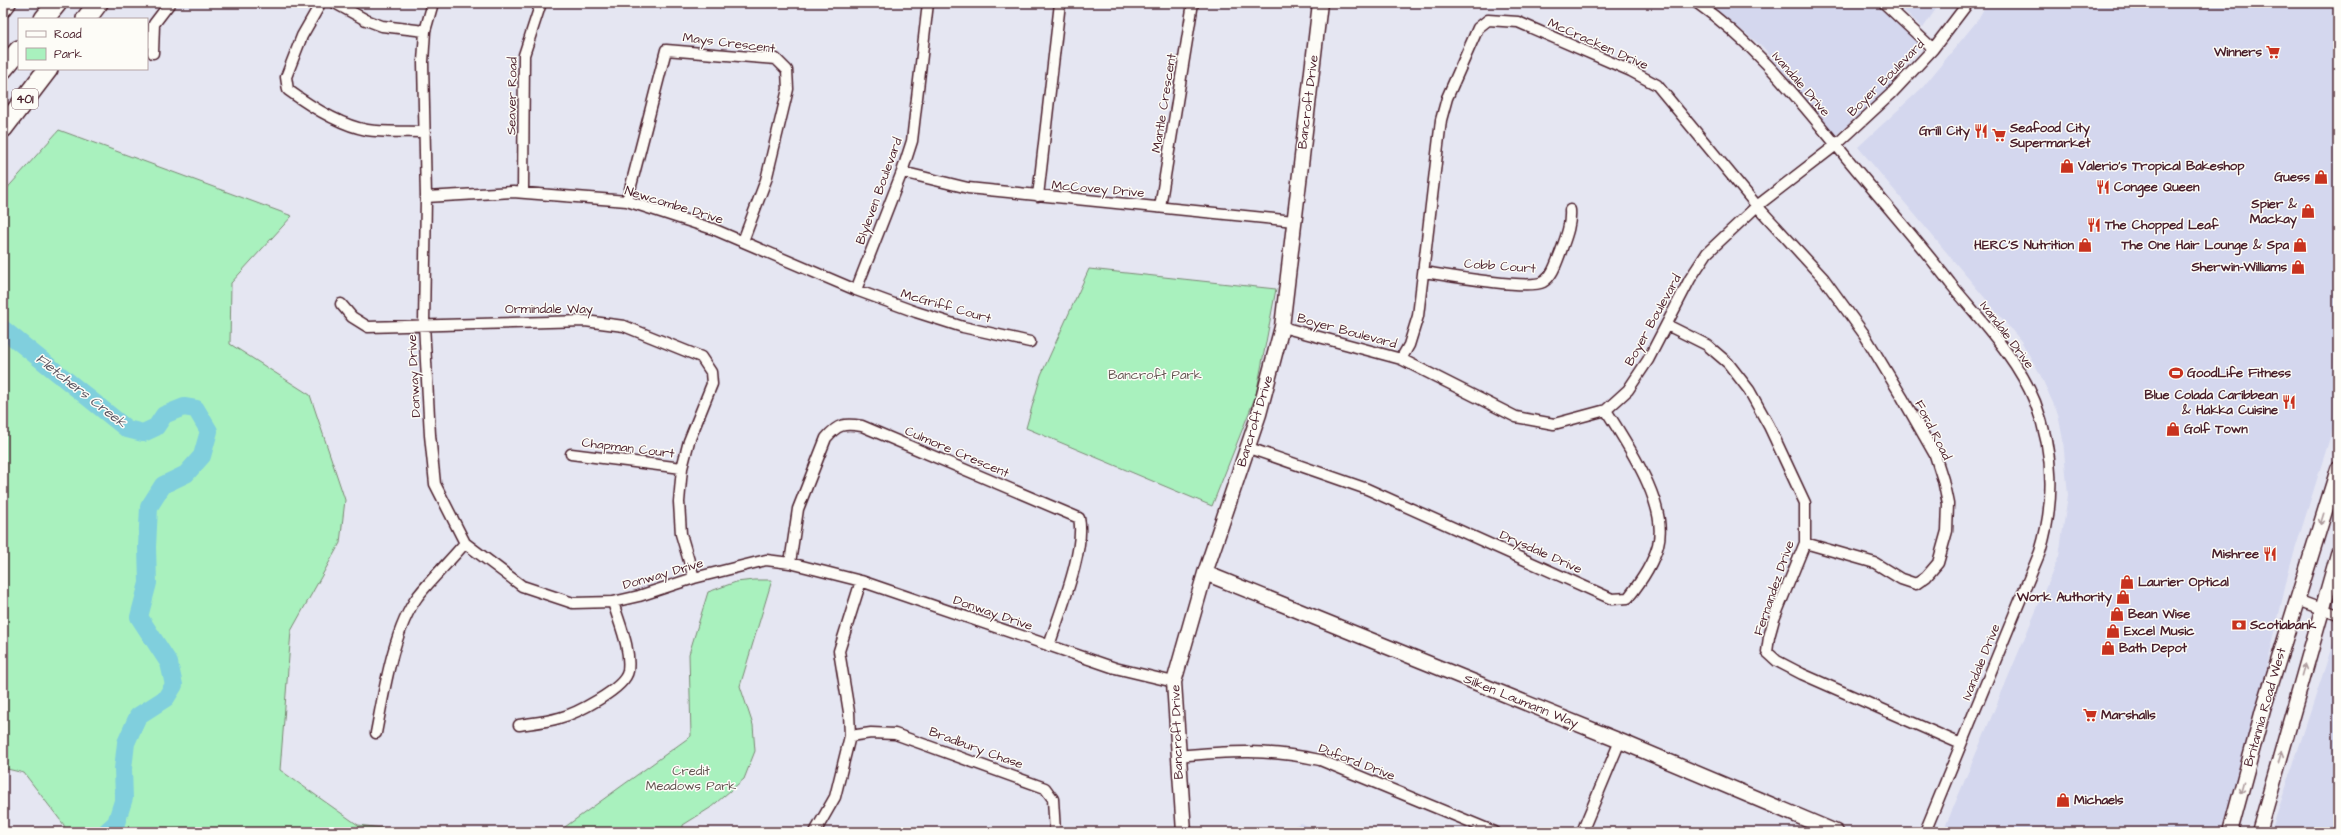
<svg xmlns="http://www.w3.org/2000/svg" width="2341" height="835" font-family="'Architects Daughter',sans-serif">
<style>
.built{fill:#d4d7ee}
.green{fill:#a9f1be;stroke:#7a8874}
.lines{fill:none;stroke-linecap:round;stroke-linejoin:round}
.river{stroke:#80cfdd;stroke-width:18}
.street-casing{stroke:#4a1f2b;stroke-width:13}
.secondary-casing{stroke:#4a1f2b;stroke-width:17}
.highway-casing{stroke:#4a1f2b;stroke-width:22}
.street{stroke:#fdfcf7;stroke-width:10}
.secondary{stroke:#fdfcf7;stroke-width:14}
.highway{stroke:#fdfcf7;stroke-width:19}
.oneway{stroke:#ac999b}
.labels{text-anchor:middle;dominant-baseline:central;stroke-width:3;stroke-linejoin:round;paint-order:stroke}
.shield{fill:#fdfcf7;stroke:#806168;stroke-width:1}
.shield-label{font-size:12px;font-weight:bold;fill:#4a1f2b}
.street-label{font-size:13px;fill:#4a1f2b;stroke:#fdfcf7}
.poi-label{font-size:13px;font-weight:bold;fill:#4a1f2b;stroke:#fdfcf7;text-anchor:start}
.park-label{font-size:13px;fill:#625450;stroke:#fdfcf7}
.water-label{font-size:14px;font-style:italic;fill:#5a5460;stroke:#fdfcf7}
</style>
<rect width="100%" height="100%" fill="#e5e6f2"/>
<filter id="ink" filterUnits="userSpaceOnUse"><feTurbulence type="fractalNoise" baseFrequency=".025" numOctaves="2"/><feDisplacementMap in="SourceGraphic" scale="8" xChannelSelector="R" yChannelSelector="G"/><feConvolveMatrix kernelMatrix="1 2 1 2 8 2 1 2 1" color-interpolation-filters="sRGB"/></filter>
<g filter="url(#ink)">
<path class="built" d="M1707,3H1874L1920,45L1887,90L1835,136L1763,47Z
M1896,3H1940L1923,28Z
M1987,3H2338V412L2290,566L2248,750L2220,832H1943L2059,556L2068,495L2063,440L2058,414L2039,372L2021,341L1858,147L1923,87L1977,21Z
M2337,631L2338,832H2271Z
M1301,823L1321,832H1281Z"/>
<path class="green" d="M59,130L292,216L231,283L230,344L310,395L345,500L340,543L291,631L280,770L358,825L414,832H64V825L24,773L3,768V193Z
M1089,269L1276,289L1256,395L1212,506L1026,428L1041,375Z
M754,580H772L740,686L753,725L755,751L744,779L710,808L683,825V832H558L691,736L689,654L708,592L736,582Z"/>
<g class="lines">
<path class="river" d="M3,329L127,429L143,433L156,427L164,415L184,407L196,409L209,431L202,456L186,474L163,485L149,507L147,547L148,583L139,617L169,663L174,685L166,698L138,716L126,743L123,769L124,798L116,823L106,832"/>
<defs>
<path id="street" d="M319,3L318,8L302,36L286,77L288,90C310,106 339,125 367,130C385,133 406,131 425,132
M335,3L366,20L382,26L425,31
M433,3L425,31L423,62L426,197L424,324L430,435L435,484L465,543L522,586L573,603L613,602L639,596L694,578L766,560L790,563L861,581L1115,668L1174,682
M1697,3C1754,43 1793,93 1837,146C1874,192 1914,236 1950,283C1980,320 2017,357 2035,402C2054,451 2055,503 2040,552L1925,832
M1884,3L1933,49
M153,53L154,24L170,3
M902,172L968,188L1294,221
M523,192L524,55L541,3
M1038,196L1060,3
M426,197L513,192L627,201L713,229L856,290L916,312L963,327L1030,342
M627,201L666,50L776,59L787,70L788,89L766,180L743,241
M1160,207L1193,3
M1424,272C1444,275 1528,290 1543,282C1553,276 1557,261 1561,251C1566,237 1571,225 1570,210
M856,290L902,172L912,141L928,3
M341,304L352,317L368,327L585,321L624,326L701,357L711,372L712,384L689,441L682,468L679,502L681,534L694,578
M1667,325L1707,345L1728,363L1749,390L1769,426L1805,503V543L1774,619L1769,637L1767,652L1777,661L1802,674L1961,744
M1282,327L1401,359L1516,417L1554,424L1606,410L1628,390L1648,360L1690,279L1707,253L1757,206L1836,145L1891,94L1933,49L1968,3
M1401,359L1409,345L1418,316L1441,120L1447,98L1478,28L1488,20L1518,22L1631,71L1657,85L1757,206L1824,279L1864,334L1902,397L1935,455L1943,480L1948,504L1947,531L1938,563L1926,577L1916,584L1901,579L1875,563L1805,543
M1249,448L1367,489L1612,599L1628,598C1640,583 1653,564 1658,545C1669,504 1626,443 1606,410
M571,454L682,468
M790,563L798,509L826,438C838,424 844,423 862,426L1079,518C1086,549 1059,614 1049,646
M2297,600L2338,615
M519,725C532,723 546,722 559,718C575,714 625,689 628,671C631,648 619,623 613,602
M376,733C384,692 393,630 418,596C432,578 450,561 465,543
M850,736L871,733L895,734L1045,788L1053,799L1055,832
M1178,756C1230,751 1268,749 1320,760L1495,832
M815,832L835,797L850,736L849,712L839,651L861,581
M1582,832L1620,741"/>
<path id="secondary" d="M1205,573L1620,741L1836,832
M1184,832L1174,682L1205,573L1259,414L1282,327L1320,3
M2230,832L2263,710L2338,469
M2259,832L2338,554"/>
<path id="highway" d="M3,7L6,3
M44,19L57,3
M86,19L98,3
M3,69L19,50
M3,128L48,69"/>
</defs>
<use href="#street" class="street-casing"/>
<use href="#secondary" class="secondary-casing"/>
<use href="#highway" class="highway-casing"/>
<use href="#street" class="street"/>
<use href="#secondary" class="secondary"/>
<use href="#highway" class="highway"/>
</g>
<defs><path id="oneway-shaft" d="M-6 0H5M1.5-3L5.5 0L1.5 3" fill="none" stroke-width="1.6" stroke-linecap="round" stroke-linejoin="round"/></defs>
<g class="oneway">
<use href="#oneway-shaft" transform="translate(2322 519) rotate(107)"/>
<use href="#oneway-shaft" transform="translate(2304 670) rotate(-74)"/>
<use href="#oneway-shaft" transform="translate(2280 757) rotate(-74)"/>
<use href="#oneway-shaft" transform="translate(2242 788) rotate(105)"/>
</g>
</g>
<defs>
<symbol id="supermarket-bare" viewBox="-9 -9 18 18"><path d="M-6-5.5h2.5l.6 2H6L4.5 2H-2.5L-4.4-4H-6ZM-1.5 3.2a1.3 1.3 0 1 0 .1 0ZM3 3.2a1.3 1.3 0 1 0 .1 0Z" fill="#c8321e" stroke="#fdfcf7" stroke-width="2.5" paint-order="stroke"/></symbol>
<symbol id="restaurant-bare" viewBox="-9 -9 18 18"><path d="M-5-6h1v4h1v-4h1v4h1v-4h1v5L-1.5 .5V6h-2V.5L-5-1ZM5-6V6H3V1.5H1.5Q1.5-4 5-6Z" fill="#c8321e" stroke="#fdfcf7" stroke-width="2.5" paint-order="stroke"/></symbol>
<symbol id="shop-bare" viewBox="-9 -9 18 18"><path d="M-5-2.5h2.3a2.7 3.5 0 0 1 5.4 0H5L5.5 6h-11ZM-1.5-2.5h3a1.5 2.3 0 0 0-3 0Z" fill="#c8321e" stroke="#fdfcf7" stroke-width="2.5" paint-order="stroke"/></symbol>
<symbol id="stadium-bare" viewBox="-9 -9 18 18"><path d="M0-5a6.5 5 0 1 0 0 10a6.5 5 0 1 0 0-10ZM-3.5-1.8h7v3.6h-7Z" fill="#c8321e" stroke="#fdfcf7" stroke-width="2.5" paint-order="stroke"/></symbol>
<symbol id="bank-bare" viewBox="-9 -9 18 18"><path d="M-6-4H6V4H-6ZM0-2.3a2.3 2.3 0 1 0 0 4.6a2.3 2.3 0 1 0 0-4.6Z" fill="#c8321e" stroke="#fdfcf7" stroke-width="2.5" paint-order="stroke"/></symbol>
</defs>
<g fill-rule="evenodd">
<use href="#supermarket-bare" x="2263" y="42" width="20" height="20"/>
<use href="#restaurant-bare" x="1971" y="121" width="20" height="20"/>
<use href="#supermarket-bare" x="1989" y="125" width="20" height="20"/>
<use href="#shop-bare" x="2057" y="156" width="20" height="20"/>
<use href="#shop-bare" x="2311" y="167" width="20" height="20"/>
<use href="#restaurant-bare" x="2093" y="177" width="20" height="20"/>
<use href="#shop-bare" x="2298" y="201" width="20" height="20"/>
<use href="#restaurant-bare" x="2084" y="215" width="20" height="20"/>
<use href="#shop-bare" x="2075" y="235" width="20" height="20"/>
<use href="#shop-bare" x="2290" y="235" width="20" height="20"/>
<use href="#shop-bare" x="2288" y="257" width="20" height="20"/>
<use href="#stadium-bare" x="2166" y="363" width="20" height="20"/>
<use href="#restaurant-bare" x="2279" y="392" width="20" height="20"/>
<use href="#shop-bare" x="2163" y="419" width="20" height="20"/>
<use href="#restaurant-bare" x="2260" y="544" width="20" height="20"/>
<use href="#shop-bare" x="2117" y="572" width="20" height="20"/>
<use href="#shop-bare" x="2113" y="587" width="20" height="20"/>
<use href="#shop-bare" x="2107" y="604" width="20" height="20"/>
<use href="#bank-bare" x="2229" y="615" width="20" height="20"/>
<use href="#shop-bare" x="2103" y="621" width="20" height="20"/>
<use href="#shop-bare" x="2098" y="638" width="20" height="20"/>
<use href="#supermarket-bare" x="2080" y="705" width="20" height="20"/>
<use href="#shop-bare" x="2053" y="790" width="20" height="20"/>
</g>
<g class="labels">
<rect class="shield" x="12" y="89" width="26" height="20" rx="3"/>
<g class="shield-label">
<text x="25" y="99">401</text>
</g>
<g class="street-label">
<text transform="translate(729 43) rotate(7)">Mays Crescent</text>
<text transform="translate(1598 44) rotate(24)">McCracken Drive</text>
<text transform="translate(1886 78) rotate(-45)">Boyer Boulevard</text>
<text transform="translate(1801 84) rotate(49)">Ivandale Drive</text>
<text transform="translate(512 96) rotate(-89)">Seaver Road</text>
<text transform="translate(1308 102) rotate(-83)">Bancroft Drive</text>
<text transform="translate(1164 103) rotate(-81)">Mantle Crescent</text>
<text transform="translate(1098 189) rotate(5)">McCovey Drive</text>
<text transform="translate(879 191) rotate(-70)">Blyleven Boulevard</text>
<text transform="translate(674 205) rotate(17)">Newcombe Drive</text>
<text transform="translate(1500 266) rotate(4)">Cobb Court</text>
<text transform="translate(946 306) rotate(16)">McGriff Court</text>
<text x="549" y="309">Ormindale Way</text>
<text transform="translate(1653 320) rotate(-61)">Boyer Boulevard</text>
<text transform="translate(1347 331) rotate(15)">Boyer Boulevard</text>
<text transform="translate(2007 335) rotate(53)">Ivandale Drive</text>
<text transform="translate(414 376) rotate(-93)">Donway Drive</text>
<text transform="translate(1255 421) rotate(-73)">Bancroft Drive</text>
<text transform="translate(1933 430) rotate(63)">Ford Road</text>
<text transform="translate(628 448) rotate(7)">Chapman Court</text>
<text transform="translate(957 452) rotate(23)">Culmore Crescent</text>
<text transform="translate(1541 552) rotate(24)">Drysdale Drive</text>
<text transform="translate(663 574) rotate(-16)">Donway Drive</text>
<text transform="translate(1774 588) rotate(-71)">Fernandez Drive</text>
<text transform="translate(993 613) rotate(19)">Donway Drive</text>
<text transform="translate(1981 662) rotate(-68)">Ivandale Drive</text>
<text transform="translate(1521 701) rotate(22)">Silken Laumann Way</text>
<text transform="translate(2265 707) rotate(-74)">Britannia Road West</text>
<text transform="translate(1177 732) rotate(-92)">Bancroft Drive</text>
<text transform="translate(976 748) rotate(20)">Bradbury Chase</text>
<text transform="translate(1357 762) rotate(21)">Duford Drive</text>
</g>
<g class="poi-label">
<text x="2262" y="52" text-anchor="end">Winners</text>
<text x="2010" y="128">Seafood City<tspan x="2010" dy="15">Supermarket</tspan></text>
<text x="1970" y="131" text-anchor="end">Grill City</text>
<text x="2078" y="166">Valerio's Tropical Bakeshop</text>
<text x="2310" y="177" text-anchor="end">Guess</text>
<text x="2114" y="187">Congee Queen</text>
<text x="2297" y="204" text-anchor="end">Spier &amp;<tspan x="2297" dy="15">Mackay</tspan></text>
<text x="2105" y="225">The Chopped Leaf</text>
<text x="2074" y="245" text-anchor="end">HERC'S Nutrition</text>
<text x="2289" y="245" text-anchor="end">The One Hair Lounge &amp; Spa</text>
<text x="2287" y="267" text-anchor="end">Sherwin-Williams</text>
<text x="2187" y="373">GoodLife Fitness</text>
<text x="2278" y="395" text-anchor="end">Blue Colada Caribbean<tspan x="2278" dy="15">&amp; Hakka Cuisine</tspan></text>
<text x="2184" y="429">Golf Town</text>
<text x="2259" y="554" text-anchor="end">Mishree</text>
<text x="2138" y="582">Laurier Optical</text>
<text x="2112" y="597" text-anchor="end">Work Authority</text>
<text x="2128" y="614">Bean Wise</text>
<text x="2250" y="625">Scotiabank</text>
<text x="2124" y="631">Excel Music</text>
<text x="2119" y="648">Bath Depot</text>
<text x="2101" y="715">Marshalls</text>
<text x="2074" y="800">Michaels</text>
</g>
<g class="park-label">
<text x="1155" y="375">Bancroft Park</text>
<text x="691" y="771">Credit<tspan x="691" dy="15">Meadows Park</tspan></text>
</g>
<g class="water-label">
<text transform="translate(81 391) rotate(38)">Fletchers Creek</text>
</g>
</g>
<rect width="2341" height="835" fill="none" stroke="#fdfcf7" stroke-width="16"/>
<rect x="8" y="8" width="2325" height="819" fill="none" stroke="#4a1f2b" stroke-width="1.5" filter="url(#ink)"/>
<rect x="18" y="18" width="130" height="52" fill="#fdfcf7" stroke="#b5a4a5"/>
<rect x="26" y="31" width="20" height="6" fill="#fdfcf7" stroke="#b5a4a5"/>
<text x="54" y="38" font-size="12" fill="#4a1f2b">Road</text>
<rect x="26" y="48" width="20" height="12" fill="#a9f1be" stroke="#b5a4a5"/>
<text x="54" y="58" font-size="12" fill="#4a1f2b">Park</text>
</svg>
